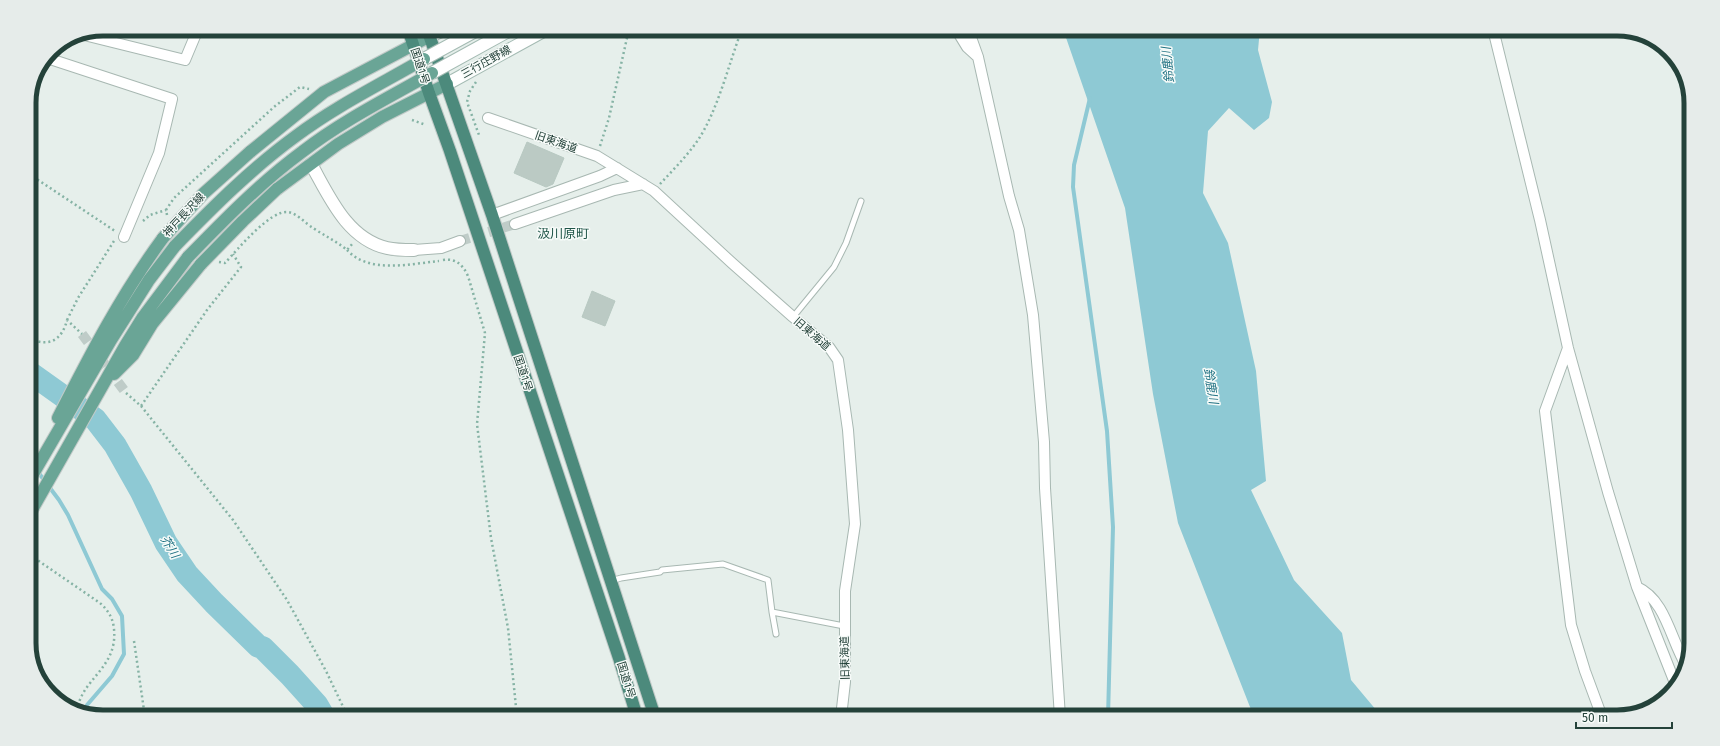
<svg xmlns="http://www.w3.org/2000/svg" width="1720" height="746" font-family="'Fira Sans','Noto Sans JP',sans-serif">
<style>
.water{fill:#8ec9d4}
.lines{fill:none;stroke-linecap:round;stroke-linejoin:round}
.stream{stroke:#8ec9d4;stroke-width:4}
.river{stroke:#8ec9d4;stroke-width:23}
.building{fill:#bbcac4;stroke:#b8c9c2}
.minor-tunnel{stroke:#bfccc8;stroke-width:10;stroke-dasharray:10 5;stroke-linecap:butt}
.service-casing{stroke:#a8b8b2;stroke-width:7}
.minor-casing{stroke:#a8b8b2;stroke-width:12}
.tertiary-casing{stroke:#a8b8b2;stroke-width:14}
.secondary-casing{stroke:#a4bbb3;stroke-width:14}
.primary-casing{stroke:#c2cac8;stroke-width:14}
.trunk-casing{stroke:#c2cac8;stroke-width:14}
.path{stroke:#86b3a5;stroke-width:2.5;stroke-dasharray:2 3;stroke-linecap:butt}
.service{stroke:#fff;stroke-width:5}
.minor{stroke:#fff;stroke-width:10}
.tertiary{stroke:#fff;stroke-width:12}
.secondary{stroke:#fff;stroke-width:12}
.primary{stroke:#6aa596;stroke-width:12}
.trunk{stroke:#4c8a7c;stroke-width:12}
.secondary-bridge-casing{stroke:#a4bbb3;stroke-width:14;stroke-linecap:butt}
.primary-bridge-casing{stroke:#c2cac8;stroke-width:14;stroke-linecap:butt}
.secondary-bridge{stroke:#fff;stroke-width:12}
.primary-bridge{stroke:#6aa596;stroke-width:12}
.labels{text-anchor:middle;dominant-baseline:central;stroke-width:3;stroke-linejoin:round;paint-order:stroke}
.street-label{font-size:11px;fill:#24423a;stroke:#f7fbf9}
.water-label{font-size:12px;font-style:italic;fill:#1c6f80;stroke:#f7fbf9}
.quarter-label{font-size:13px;fill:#1f5548;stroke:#f7fbf9}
.rim{fill:none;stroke:#24423a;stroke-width:5}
</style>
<rect width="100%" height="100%" fill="#e6efeb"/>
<path class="water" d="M1063,29H1260L1258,50L1272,102L1269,118L1254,130L1229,108L1208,131L1203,193L1228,243L1256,371L1266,481L1251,490L1294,580L1342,633L1351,680L1382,717H1255L1250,707L1178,523L1153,394L1125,208Z"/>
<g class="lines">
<path class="stream" d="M1090,98L1074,165L1073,187L1107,431L1113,527L1108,717
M29,460L59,500L68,515L102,589L112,599L122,616L124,654L112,676L87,705L85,713"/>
<path class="river" d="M29,372L95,419L115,445L141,491L166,543L187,574L214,603L258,646L263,648L290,675L317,705L324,717"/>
</g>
<path class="building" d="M527,142L564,158L553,184L546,187L514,173Z
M592,291L615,301L605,326L582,317Z"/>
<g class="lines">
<path class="minor-tunnel" d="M460,241L515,224
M82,334L126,393"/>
<defs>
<path id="service" d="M793,317L834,267L846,243L861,201
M611,581L621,578L660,572L662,570L723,564L768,580L772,612L844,626
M772,612L776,634"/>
<path id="minor" d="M956,29L967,47L978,57
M968,29L978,57L1009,196L1019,230L1033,315L1044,442L1045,488L1060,717
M1493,29L1540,220L1568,348L1608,492L1637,587L1675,683
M80,34L185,60L198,29
M47,58L172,99L159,153L124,237
M488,118L597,156L654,191L732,263L793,317L829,347L838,360L848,430L855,524L845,591V682L841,717
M492,215L600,176L617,168
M515,224L614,190L643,184
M414,250L441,248L460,241
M1568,348L1545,411L1571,625L1585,671L1602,717
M1637,587C1666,600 1671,641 1686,665"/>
<path id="tertiary" d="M311,164C329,196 347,239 387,248C396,250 405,250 414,250"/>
<path id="secondary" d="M430,36L446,29
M447,84L547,29"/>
<path id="primary" d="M250,152L324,92L430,36
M277,189L338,144L382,117L447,84
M114,374L133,355L152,324L201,264
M58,418C90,355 121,295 163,238
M29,481L111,340L149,280L175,246
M29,515L125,346L143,317L188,257"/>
<path id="trunk" d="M408,29L429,93L450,151L619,658L637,717
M427,29L492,215L655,717"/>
</defs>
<use href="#service" class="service-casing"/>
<use href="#minor" class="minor-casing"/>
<use href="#tertiary" class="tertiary-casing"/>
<use href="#secondary" class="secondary-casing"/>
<use href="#primary" class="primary-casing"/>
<use href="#trunk" class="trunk-casing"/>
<path class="path" d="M558,35L570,29
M476,82L470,91L467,102L479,135
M412,120L426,125
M600,146L609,118L629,29
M29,174L115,231
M660,184C673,170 687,156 698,140C718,110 729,63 742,29
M167,215L166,210L174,198L274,107L300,87L309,89
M143,221L150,215L166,210
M347,250C369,274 409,264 439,261
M443,260C456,258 463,265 468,276L485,333L477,424L491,538L508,628L517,717
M219,262L225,263C237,250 270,210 288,212C297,213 306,224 313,228C325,236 336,241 347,250L353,243
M67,320L78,298L114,241
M29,338C49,348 62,340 67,320L82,334
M126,393L141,406L207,310L241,267L233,254
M141,406L233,520L287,600L326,671L348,717
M30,555L100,603C108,610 113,618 114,629C118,669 80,679 77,712
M134,641L145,717"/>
<use href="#service" class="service"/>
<use href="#minor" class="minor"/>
<use href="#tertiary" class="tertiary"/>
<use href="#secondary" class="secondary"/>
<use href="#primary" class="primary"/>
<use href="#trunk" class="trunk"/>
<defs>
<path id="secondary-bridge" d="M424,59L479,29
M432,73L512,29"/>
<path id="primary-bridge" d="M163,238L203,194L250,152
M175,246C213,207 252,168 296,136C336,106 381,84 424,59
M188,257C224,220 260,183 302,152C342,121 388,98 432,73
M201,264L243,221L277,189"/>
</defs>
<use href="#secondary-bridge" class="secondary-bridge-casing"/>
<use href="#primary-bridge" class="primary-bridge-casing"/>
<use href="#secondary-bridge" class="secondary-bridge"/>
<use href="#primary-bridge" class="primary-bridge"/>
</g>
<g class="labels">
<g class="street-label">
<text transform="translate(486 62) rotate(-29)">三行庄野線</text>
<text transform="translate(420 66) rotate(72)">国道1号</text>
<text transform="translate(556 142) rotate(19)">旧東海道</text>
<text transform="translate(184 215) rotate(-47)">神戸長沢線</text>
<text transform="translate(812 334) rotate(41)">旧東海道</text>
<text transform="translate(523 373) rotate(72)">国道1号</text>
<text transform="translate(845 658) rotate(-91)">旧東海道</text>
<text transform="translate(626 680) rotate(73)">国道1号</text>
</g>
<g class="water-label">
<text transform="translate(1168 65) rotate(-96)">鈴鹿川</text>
<text transform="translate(1211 386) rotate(81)">鈴鹿川</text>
<text transform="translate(170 547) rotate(58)">芥川</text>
</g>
<g class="quarter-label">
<text x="563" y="233">汲川原町</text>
</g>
</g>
<path d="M0 0H1720V746H0ZM103 36H1617A67 67 0 0 1 1684 103V643A67 67 0 0 1 1617 710H103A67 67 0 0 1 36 643V103A67 67 0 0 1 103 36Z" fill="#e6ecea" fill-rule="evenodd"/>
<path class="rim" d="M103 36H1617A67 67 0 0 1 1684 103V643A67 67 0 0 1 1617 710H103A67 67 0 0 1 36 643V103A67 67 0 0 1 103 36Z"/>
<path d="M1576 722v6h96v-6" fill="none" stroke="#24423a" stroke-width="2"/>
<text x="1582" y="722" font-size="12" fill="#24423a" stroke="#f7fbf9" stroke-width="3" paint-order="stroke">50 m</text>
</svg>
